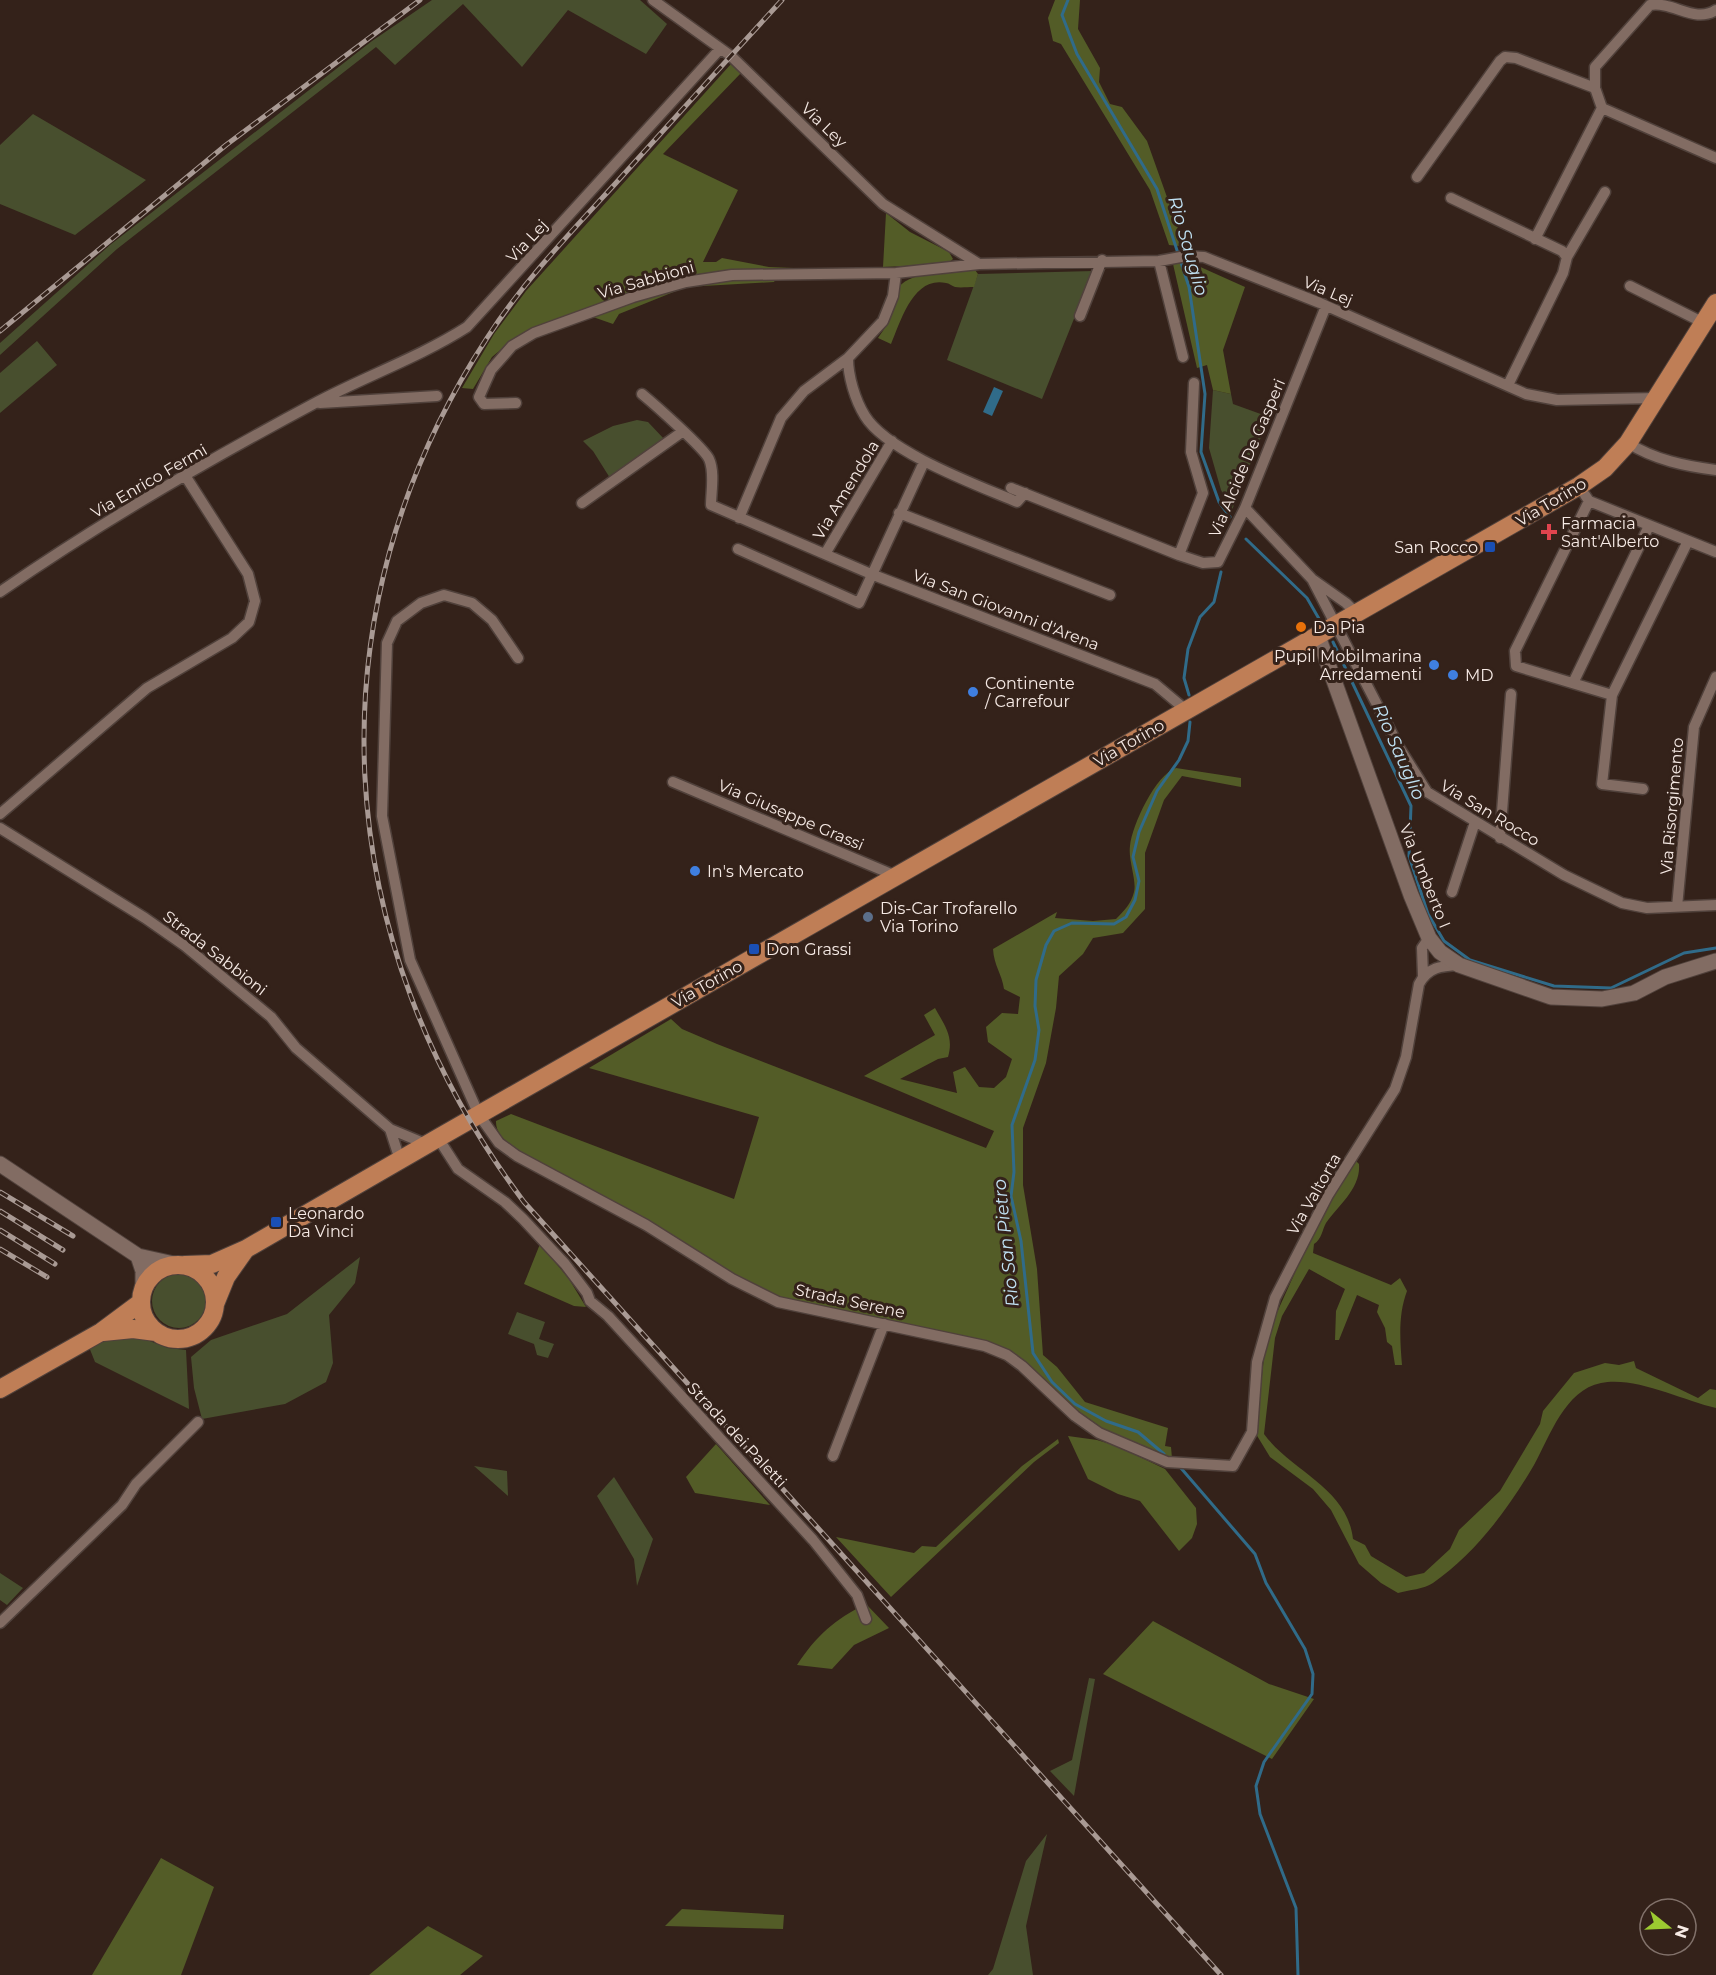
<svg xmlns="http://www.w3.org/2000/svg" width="1716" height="1975" font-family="Montserrat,sans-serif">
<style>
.green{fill:#484f2e}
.forest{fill:#535c27}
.water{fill:#306b89}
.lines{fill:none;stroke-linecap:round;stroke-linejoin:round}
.stream{stroke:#306b89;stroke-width:3}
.street-casing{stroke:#50413b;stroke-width:13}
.secondary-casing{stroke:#50413b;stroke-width:17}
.primary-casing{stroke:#50413b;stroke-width:20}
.street{stroke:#826c63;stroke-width:10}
.secondary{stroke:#826c63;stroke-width:15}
.primary{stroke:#bf7e56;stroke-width:18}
.rail-casing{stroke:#a99a94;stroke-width:5}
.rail{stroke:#34221a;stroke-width:3;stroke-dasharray:9;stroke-linecap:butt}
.health-dot{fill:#e0444e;stroke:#34221a;stroke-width:2}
.transit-dot{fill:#1a4fb4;stroke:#34221a;stroke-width:2}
.food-dot{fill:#e8710a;stroke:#34221a;stroke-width:2}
.shop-dot{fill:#3f7fe0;stroke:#34221a;stroke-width:2}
.service-dot{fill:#5c6f8a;stroke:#34221a;stroke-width:2}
.labels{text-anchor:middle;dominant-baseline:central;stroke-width:6;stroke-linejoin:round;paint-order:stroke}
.street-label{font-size:16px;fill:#f6eae5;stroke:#34221a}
.poi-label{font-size:16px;fill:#f6eae5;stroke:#34221a;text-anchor:start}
.water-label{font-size:18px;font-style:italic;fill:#c1e2f4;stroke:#34221a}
</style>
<rect width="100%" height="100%" fill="#34221a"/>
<path class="green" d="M432,0H640L667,24L646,54L568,10L522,67L463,4L395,65L376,47L117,249L0,355V343L110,245L372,41Z
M33,114L146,180L75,235L0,204V145Z
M1093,271L1042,399L947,360L978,274Z
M37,341L57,365L0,413V373Z
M1213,390L1231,394L1233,404L1269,417L1232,510L1221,490L1209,448Z
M637,420L648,422L665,440L610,478L593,451L583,441L613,426Z
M360,1257L355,1283L329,1315L333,1363L326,1382L285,1404L202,1419L194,1388L191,1357L211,1340L287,1314Z
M152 1301a27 27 0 1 1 54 0a27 27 0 1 1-54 0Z
M517,1312L545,1322L539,1339L554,1344L548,1358L537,1355L534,1344L508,1334Z
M134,1335L168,1348L186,1350L189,1409L95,1362L89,1347L103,1340Z
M474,1466L507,1471L508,1496Z
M614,1477L653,1539L637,1586L634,1559L597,1496Z
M0,1573L23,1588L7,1605L0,1600Z
M1089,1678L1095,1679L1074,1796L1050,1771L1072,1760Z
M1047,1834L1026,1926L1033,1975H988L993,1969L1026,1861Z"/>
<path class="forest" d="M1055,0H1080L1078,29L1100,68L1099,82L1110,104L1122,107L1147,141L1178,228L1179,246L1169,245L1150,190L1061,44L1053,41L1048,18Z
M731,64L741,73L663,154L738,190L703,262H716L722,258L769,267L819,269L683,278L510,342L492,357L473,389L462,388L494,334L526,291Z
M886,213L910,232L949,252L953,259L947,264L883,267Z
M1187,261L1245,287L1223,350L1231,394L1213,390L1207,365L1197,368L1173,264Z
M975,270L978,274L974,287C968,287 960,288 955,287C952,286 949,283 946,283C913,276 901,321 891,344L878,338C885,328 892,318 895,305C896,301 896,296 897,291C904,270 955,272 975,270Z
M777,277L774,282L686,287L619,314L613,324L593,317L595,314L686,284L733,278Z
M1176,768L1241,778V787L1182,776L1164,800L1145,853V909L1123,933L1093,938L1083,954L1059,976L1056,1008L1046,1063L1023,1128V1185L1037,1269L1043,1355L1057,1367L1085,1402L1168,1428L1165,1446L1171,1447L1172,1458L1157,1454L1102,1428L979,1340L778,1298L756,1288L532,1161C519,1151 495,1139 496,1121L511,1114L734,1199L759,1117L589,1068L671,1019L682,1029L717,1044L986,1148L994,1131L864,1076L935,1035L924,1015L935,1008C945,1026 954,1037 948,1057L938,1059L900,1079L957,1093L953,1072L965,1067L979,1087L994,1088L1006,1077L1012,1059L988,1042L986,1027L1002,1013L1018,1014L1020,997L1004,989C1002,974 994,966 993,949L1057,912L1055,918L1093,921L1116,919C1124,911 1131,904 1134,892C1137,881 1128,860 1130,846C1132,825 1156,774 1176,768Z
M1355,1160L1359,1164C1361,1188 1339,1205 1326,1223C1322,1230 1322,1239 1314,1244L1313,1253L1391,1285L1400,1278L1407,1291C1398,1315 1400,1340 1402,1365H1395L1392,1346L1387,1342L1385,1328L1377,1312L1379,1305L1357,1295L1339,1340H1335L1336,1311L1345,1289L1309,1269L1282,1316L1275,1338L1264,1434C1292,1472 1347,1487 1353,1539L1365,1545L1371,1556L1406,1577L1424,1573L1450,1549L1459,1530L1500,1491L1540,1424L1543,1411L1574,1373L1605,1363L1619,1365L1634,1361L1636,1368L1698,1398L1710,1389L1716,1390V1408C1682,1400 1635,1376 1601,1383C1565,1390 1550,1436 1534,1465C1509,1508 1475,1554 1433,1583C1424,1589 1409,1590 1398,1593L1381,1583L1359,1564L1331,1510L1313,1489L1270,1457L1256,1434L1266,1337L1320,1217Z
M540,1244L569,1279L586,1307L574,1306L524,1284Z
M1068,1436L1097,1440L1117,1446L1165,1469L1196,1508L1197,1524L1192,1538L1179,1551L1140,1501L1118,1494L1088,1479Z
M1058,1439L1059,1443L1034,1462L891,1597L836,1537L914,1553L922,1546L936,1547L1022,1466Z
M716,1444L770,1505L695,1493L686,1477Z
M866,1604L889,1628L854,1645L832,1669L797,1665C816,1636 835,1619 866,1604Z
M1153,1621L1269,1684L1314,1699L1272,1759L1103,1674Z
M161,1858L214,1887L181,1975H92Z
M682,1909L784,1915L783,1929L665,1926Z
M428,1926L483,1956L460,1975H369Z"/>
<path class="water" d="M994,387L1003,391L992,416L983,412Z"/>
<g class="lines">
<path class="stream" d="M1068,0L1062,15L1077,54L1157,189L1189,287L1205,394L1201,452L1219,502L1230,517
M1246,539L1307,598L1322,624
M1333,642L1411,806L1409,856L1428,914L1444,941L1470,960L1554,986L1611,988L1684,953L1716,948
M1189,695L1184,678L1188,649L1200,617L1214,602L1221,572
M1164,1454L1138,1432L1106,1421L1075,1404L1052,1382L1033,1353L1021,1241L1011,1196L1014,1172L1012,1125L1035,1060L1039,1030L1035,1006L1036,980L1046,945L1054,931L1072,923L1114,924L1126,917L1135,900L1139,881L1133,857L1139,832L1157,791L1179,760L1188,741L1190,722
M1180,1467L1255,1554L1266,1583L1305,1649L1313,1674L1312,1694L1264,1762L1256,1786L1260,1814L1296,1908L1298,1975"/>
<defs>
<path id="street" d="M653,0L731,56L883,204L979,264
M1602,108L1716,158
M1417,177L1500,61L1505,57L1516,58L1595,88
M1451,198L1562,251L1567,257L1563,273L1508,385
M1535,239L1602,108L1595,88V67L1650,5C1673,1 1695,24 1716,10
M1567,257L1605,192
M1159,261L1183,357
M1630,286L1704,323
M1080,316L1102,260
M848,358C848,376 855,400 865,416C887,452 977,485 1017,502L1025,493
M642,394C654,404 704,448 709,459C715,472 711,492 711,505L871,574L1155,684L1186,710
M320,403L437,396
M516,403L484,404L479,397L491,370L512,346L534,333L633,297L686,282L732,275L896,273L979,264L1159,261L1186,256L1204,257L1320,303L1526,394L1557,400L1657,398
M1628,443C1655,460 1685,466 1716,470
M1011,488L1179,555L1203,563L1218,562L1245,508L1326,306
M1585,495L1589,501L1716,552
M1589,501L1515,651L1516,666L1612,695L1602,784L1643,789
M582,503L682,432
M1245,508L1312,579L1346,603L1357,614
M899,513L1110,595
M739,518L781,418L804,391L848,358L883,321L893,296L896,273
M738,549L859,603L924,462
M825,554L892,441
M1179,555L1203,493L1191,452L1194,383
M1312,579L1400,749L1427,792L1564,875L1622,903L1647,908L1716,905
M0,592C101,522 208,460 317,402C366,376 420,357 467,327L720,49
M518,658L492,620L472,603L444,595L421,603L397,621L387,643L382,816L410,960L479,1115L499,1143L517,1156L646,1225L732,1279L778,1302L985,1346L1007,1355L1022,1366L1075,1416L1099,1433L1167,1462L1233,1466L1252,1432L1257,1362L1275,1298L1328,1195L1395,1089L1406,1057L1419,984C1428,967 1441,966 1459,965
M1573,683L1649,526
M1612,695L1688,541
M673,782L896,876
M0,814L147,688L232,638L249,622L255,601L248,574L186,477
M0,828L145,918L185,946L271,1017L296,1048L390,1129L426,1144
M1500,838L1511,694
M1452,892L1475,822
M1677,907L1694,727L1716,677
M1423,976L1422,948L1429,938
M390,1129L400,1160
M438,1138L458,1169L505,1202L523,1219L565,1264L587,1293L590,1301L608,1316L813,1540L857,1595L866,1619
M833,1456L884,1324
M0,1623L122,1505L136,1484L198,1422"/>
<path id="secondary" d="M1318,636L1411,895L1429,938L1440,952L1459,965L1551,997L1602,999L1634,993L1665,977L1716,961
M0,1164L138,1256L174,1264
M138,1256L143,1271V1287"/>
<path id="primary" d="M141 1302a37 37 0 1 1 74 0a37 37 0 1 1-74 0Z
M185,1265L212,1264L246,1249L438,1138L1579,486L1605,468L1628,443L1716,303
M215,1304L226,1277L245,1250
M103,1332L133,1329L156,1332
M0,1389L101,1332L140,1303"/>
</defs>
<use href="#street" class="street-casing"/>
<use href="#secondary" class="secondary-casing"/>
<use href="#primary" class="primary-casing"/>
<use href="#street" class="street"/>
<use href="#secondary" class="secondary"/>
<use href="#primary" class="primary"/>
<defs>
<path id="rail" d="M782,0C726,61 670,123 615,184C570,233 523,282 487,338C307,613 329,942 524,1202L1221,1975
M0,331L226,145L420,0
M0,1192L73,1236
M0,1211L63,1250
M0,1230L55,1264
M0,1249L47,1277"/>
</defs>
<use href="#rail" class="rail-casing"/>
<use href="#rail" class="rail"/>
</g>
<path class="health-dot" d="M1546 523h6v6h6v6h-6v6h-6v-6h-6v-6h6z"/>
<g class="transit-dot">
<rect x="1484" y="541" width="12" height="12" rx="3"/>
<rect x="748" y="943" width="12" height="12" rx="3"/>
<rect x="270" y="1216" width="12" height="12" rx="3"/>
</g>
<circle class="food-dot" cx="1301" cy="627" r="6"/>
<g class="shop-dot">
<circle cx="1434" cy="665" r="6"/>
<circle cx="1453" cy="675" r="6"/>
<circle cx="973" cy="692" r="6"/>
<circle cx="695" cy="871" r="6"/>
</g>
<circle class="service-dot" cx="868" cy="917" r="6"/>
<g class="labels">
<g class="street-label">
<text transform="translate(824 125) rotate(44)">Via Ley</text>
<text transform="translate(527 241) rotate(-47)">Via Lej</text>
<text transform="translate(646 280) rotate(-16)">Via Sabbioni</text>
<text transform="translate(1328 291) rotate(23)">Via Lej</text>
<text transform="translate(1247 458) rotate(-67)">Via Alcide De Gasperi</text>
<text transform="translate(149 481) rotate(-30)">Via Enrico Fermi</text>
<text transform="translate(846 490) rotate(-59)">Via Amendola</text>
<text transform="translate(1551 502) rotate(-31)">Via Torino</text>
<text transform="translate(1006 610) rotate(21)">Via San Giovanni d'Arena</text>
<text transform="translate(1129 743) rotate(-30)">Via Torino</text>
<text transform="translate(1672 806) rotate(-85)">Via Risorgimento</text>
<text transform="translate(1490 813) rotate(31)">Via San Rocco</text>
<text transform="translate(791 815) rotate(23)">Via Giuseppe Grassi</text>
<text transform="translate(1425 876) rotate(68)">Via Umberto I</text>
<text transform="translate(215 953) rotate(38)">Strada Sabbioni</text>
<text transform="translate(707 984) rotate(-30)">Via Torino</text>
<text transform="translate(1314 1194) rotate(-60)">Via Valtorta</text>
<text transform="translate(850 1301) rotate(12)">Strada Serene</text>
<text transform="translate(737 1435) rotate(47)">Strada dei Paletti</text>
</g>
<g class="poi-label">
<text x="1561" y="523">Farmacia<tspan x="1561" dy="18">Sant'Alberto</tspan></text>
<text x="1478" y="547" text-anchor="end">San Rocco</text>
<text x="1313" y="627">Da Pia</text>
<text x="1422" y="656" text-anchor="end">Pupil Mobilmarina<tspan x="1422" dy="18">Arredamenti</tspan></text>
<text x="1465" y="675">MD</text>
<text x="985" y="683">Continente<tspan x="985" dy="18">/ Carrefour</tspan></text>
<text x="707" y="871">In's Mercato</text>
<text x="880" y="908">Dis-Car Trofarello<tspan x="880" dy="18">Via Torino</tspan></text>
<text x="766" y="949">Don Grassi</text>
<text x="288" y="1213">Leonardo<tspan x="288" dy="18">Da Vinci</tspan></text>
</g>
<g class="water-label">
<text transform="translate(1188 246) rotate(74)">Rio Sauglio</text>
<text transform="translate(1399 752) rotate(66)">Rio Sauglio</text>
<text transform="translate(1006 1243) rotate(-96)">Rio San Pietro</text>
</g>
</g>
<g transform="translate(1668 1927) rotate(108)"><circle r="28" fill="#34221a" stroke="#82726b" stroke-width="1.5"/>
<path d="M0-4.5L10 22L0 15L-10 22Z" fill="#9cca31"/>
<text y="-9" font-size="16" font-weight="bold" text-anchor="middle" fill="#f6eae5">N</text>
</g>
</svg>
